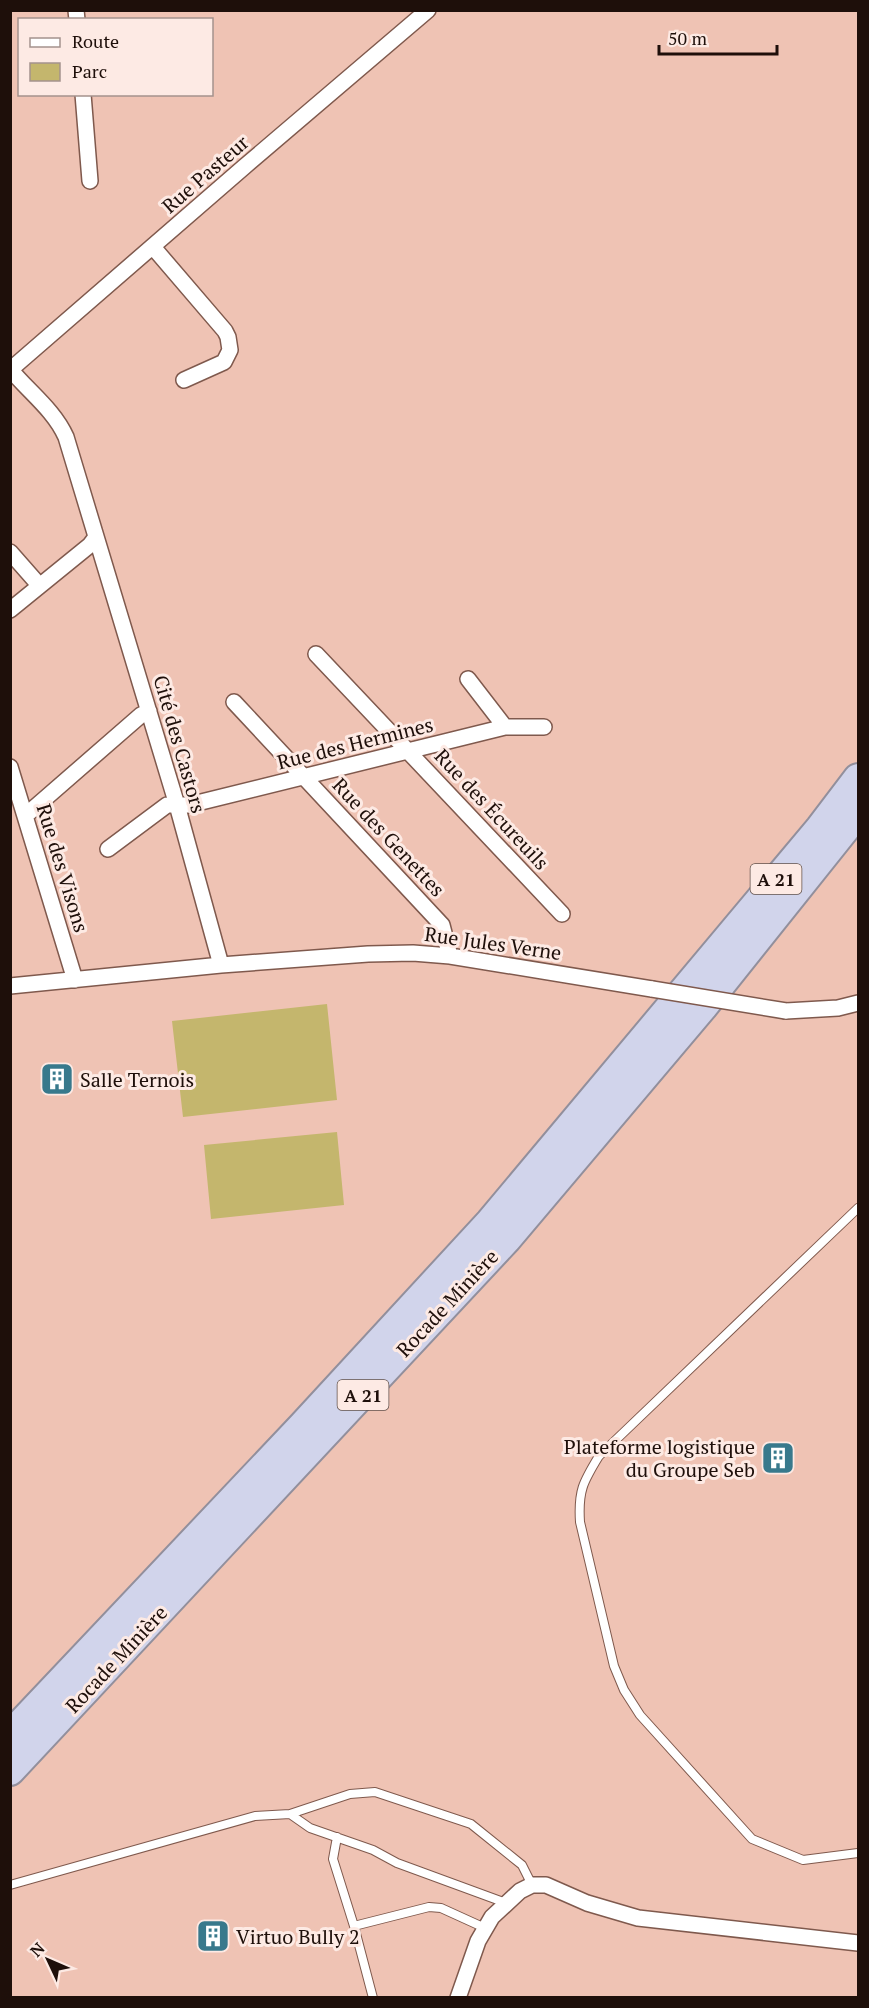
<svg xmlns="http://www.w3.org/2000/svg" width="869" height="2008" font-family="'PT Serif',serif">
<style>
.green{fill:#c4b66d}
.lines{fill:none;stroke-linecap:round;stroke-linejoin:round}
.lane-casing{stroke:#7f594d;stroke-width:10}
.street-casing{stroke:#7f594d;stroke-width:18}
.highway-casing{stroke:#928f9c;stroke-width:32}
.lane{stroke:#fff;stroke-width:8}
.street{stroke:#fff;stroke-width:15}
.highway{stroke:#d1d4eb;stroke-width:28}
.street-bridge-casing{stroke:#7f594d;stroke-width:18;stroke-linecap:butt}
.street-bridge{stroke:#fff;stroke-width:15}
.labels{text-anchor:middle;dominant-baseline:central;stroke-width:6;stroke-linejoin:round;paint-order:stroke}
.shield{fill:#fdeae4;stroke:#61514b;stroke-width:1.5}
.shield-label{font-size:18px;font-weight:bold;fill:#1e0f0a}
.street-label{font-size:20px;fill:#1e0f0a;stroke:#fdeae4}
.poi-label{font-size:20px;fill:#1e0f0a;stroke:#fdeae4;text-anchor:start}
</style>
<rect width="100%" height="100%" fill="#efc3b4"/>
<path class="green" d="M327,1004L337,1100L183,1117L172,1021Z
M337,1132L344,1205L211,1219L204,1145Z"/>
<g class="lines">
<defs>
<path id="lane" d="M858,1208L599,1456C583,1482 578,1491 580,1522L614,1666L624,1690L640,1715L752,1839L803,1860L858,1853
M290,1814L350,1794L375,1792L471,1824L522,1865L532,1885
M337,1837L333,1859L354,1926L373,1998
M10,1885L255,1816L290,1814L310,1828L373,1850L397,1863L506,1903
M354,1926L429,1907L441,1908L485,1928"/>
<path id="street" d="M76,10L77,20
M83,94L90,181
M153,247L225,331L228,337L230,350L224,362L184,380
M10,369C29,392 54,410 66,437L177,805L221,965
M10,370L244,167L428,10
M10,552L39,585
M10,610L90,545L96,537
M316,654L562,914
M468,679L505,727
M234,702L442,925L450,956
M10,767L75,980
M25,816L141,715L149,711
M108,849L167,805H189L505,727H544
M10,986L221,965L368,954L413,953L450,956L652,989
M786,1011L838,1008L858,1003
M458,1998L478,1941L492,1917L520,1891L532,1885H546L587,1903L638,1918L858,1943"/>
<path id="highway" d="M10,1735L302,1426L490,1222L820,828L858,778
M10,1771L507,1239L703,1007L858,813"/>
</defs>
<use href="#lane" class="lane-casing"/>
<use href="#street" class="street-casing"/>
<use href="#highway" class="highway-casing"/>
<use href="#lane" class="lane"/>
<use href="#street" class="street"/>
<use href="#highway" class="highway"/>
<defs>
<path id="street-bridge" d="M652,989L786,1011"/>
</defs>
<use href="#street-bridge" class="street-bridge-casing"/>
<use href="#street-bridge" class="street-bridge"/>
</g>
<defs>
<symbol id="building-square" viewBox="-11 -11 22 22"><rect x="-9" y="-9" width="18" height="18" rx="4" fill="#38798c" stroke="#fdeae4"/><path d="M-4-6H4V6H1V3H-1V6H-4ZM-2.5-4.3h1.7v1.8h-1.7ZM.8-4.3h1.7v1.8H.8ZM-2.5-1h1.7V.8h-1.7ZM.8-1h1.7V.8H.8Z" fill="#fff"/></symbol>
</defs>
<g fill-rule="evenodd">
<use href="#building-square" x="38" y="1060" width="38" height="38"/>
<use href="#building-square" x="759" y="1439" width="38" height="38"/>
<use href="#building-square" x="194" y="1917" width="38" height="38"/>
</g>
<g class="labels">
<g class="shield">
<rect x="750.5" y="864" width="51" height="30" rx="4.5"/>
<rect x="337.5" y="1380" width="51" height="30" rx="4.5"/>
</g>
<g class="shield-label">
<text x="776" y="879">A 21</text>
<text x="363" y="1395">A 21</text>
</g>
<g class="street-label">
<text transform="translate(205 174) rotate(-41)">Rue Pasteur</text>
<text transform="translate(355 743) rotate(-14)">Rue des Hermines</text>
<text transform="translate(180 744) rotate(74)">Cité des Castors</text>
<text transform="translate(492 809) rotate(47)">Rue des Écureuils</text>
<text transform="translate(389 837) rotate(47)">Rue des Genettes</text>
<text transform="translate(63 868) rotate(73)">Rue des Visons</text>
<text transform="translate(493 943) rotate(8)">Rue Jules Verne</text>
<text transform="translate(447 1303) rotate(-47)">Rocade Minière</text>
<text transform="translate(116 1659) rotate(-47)">Rocade Minière</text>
</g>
<g class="poi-label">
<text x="80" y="1079">Salle Ternois</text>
<text x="755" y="1446" text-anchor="end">Plateforme logistique<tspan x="755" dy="23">du Groupe Seb</tspan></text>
<text x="236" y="1936">Virtuo Bully 2</text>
</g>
</g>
<rect width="869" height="2008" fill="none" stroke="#1e0f0a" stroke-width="24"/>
<rect x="18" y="18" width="195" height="78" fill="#fdeae4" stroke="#a4928d" stroke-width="1.5"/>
<rect x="30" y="38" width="30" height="9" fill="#ffffff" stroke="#a4928d" stroke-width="1.5"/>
<text x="72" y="48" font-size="18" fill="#1e0f0a">Route</text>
<rect x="30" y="63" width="30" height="18" fill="#c4b66d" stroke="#a4928d" stroke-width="1.5"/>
<text x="72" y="78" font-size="18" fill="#1e0f0a">Parc</text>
<g transform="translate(48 1960) rotate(314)" stroke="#fdeae4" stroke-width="4.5" paint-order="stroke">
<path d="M0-4.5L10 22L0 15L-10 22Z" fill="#1e0f0a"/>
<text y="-9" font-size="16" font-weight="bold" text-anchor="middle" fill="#1e0f0a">N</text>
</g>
<path d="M659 45v9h118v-9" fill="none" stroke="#1e0f0a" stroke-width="3"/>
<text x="668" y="45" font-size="18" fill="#1e0f0a" stroke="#fdeae4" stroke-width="4.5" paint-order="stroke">50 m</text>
</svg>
